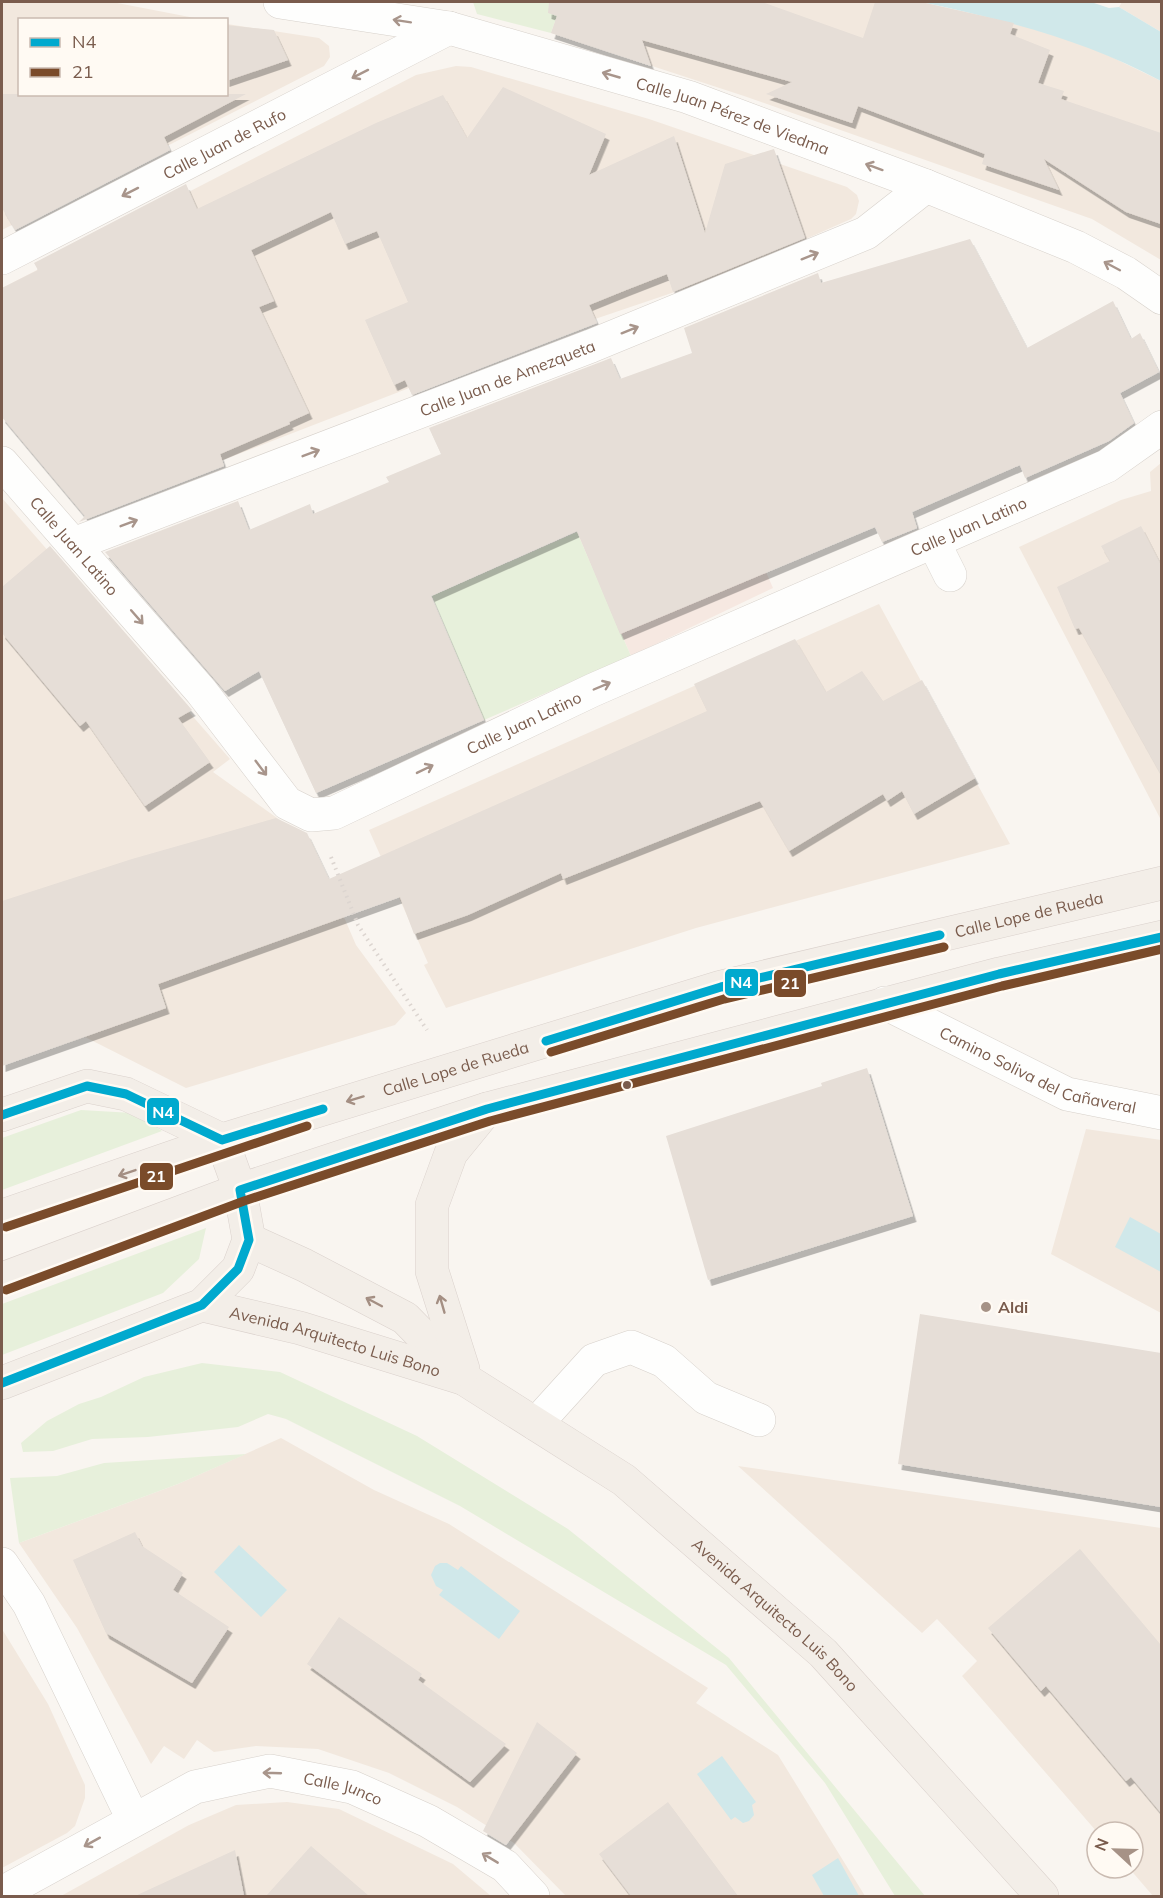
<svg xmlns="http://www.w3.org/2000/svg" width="1163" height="1898" font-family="Mulish,sans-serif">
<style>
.residential{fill:#f2e8de}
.commercial{fill:#f6e8e1}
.green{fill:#e7f0db}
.water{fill:#d0e8ea}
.building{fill:#e6ded7;filter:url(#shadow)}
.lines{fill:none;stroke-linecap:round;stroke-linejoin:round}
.minor-casing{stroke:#d7d1cb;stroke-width:34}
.major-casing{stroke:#dad1cc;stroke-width:34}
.path{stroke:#dcd5d0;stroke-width:4;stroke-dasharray:1.5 4.5;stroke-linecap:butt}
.minor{stroke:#fefefd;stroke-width:33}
.major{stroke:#f3eee8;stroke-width:33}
.bus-1-casing{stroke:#fffaf3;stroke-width:14}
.bus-2-casing{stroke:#fffaf3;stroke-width:14}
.bus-1{stroke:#00a9ce;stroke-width:9}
.bus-2{stroke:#7a4b2a;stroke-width:9}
.oneway{stroke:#a8958b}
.oneway2{stroke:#a48f83}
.bus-dot{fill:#7a5c4d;stroke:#fffaf3;stroke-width:2}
.poi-dot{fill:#a69286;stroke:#fffaf3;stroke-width:2}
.labels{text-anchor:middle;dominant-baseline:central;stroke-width:5;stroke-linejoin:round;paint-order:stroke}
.street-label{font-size:16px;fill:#7a5c4d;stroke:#fffaf3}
.poi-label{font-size:16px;font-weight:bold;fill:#7a5c4d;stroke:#fffaf3;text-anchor:start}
.line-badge{stroke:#fffaf3;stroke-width:2}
.badge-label{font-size:16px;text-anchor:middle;font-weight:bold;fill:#fff}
</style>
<defs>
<filter id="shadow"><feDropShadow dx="3.5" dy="6" stdDeviation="0" flood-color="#0004"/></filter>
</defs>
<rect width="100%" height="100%" fill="#f9f5f0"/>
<path class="residential" d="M2,2H112L200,19L20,20V94H226L227,24L319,38L329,46L330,57L324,66L2,230Z
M562,2H921L1014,23L1089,46L1161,81V260L1092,219L744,96L551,33Z
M1122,2H1161V32L1119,7Z
M456,66L471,67L649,119L847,187L857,195L859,201L856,214L851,219L722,276L536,339L169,481L86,517L2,417V288L416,75Z
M1161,463V818H1160L1019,547L1121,500L1151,491L1150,472Z
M2,498L230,759L213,772L312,843L356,945L406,1013L395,1025L186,1088L85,1037L2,1065Z
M879,604L1010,844L696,928L446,1008L424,965L428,963L369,830Z
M1086,1129L1161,1140V1313L1051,1254Z
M281,1438L374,1490L449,1524L708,1688L696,1703L778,1755L865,1896H566L514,1843L457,1807L389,1773L318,1749L256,1746L214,1752L197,1740L184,1759L164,1746L151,1764L77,1628L19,1543L178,1484Z
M738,1466L1161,1528V1896H1153L1129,1868H1133V1832H1097L962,1676L977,1661L937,1619L922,1633Z
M2,1629L48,1704L85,1785V1798L75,1826L67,1833L2,1868Z
M287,1802L339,1809L453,1864L491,1896H61L189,1825L236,1805Z"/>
<path class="commercial" d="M722,472L773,588L631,656L577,533Z"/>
<path class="green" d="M473,2H562L551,33L477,14Z
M577,532L631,656L484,720L432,596Z
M81,1110L133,1113L162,1131L2,1190V1138Z
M206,1228L199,1259L163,1293L2,1355V1304Z
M202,1363L280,1372L417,1436L568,1529L729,1658L925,1896H895L825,1783L726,1665L460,1506L286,1419L268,1414L238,1427L148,1437L92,1439L53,1451L23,1452L21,1443L47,1421L79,1404L101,1397L144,1377Z
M246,1454L178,1484L19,1543L10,1478L57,1476L104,1463Z"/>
<path class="water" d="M921,2H1091L1109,8L1119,7L1161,32V81C1085,40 1005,20 921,2Z
M1130,1217L1161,1234V1272L1115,1247Z
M239,1545L287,1590L261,1617L214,1572Z
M440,1563H447L458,1570L461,1566L520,1611L499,1639L439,1595L443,1590L436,1586L431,1575L435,1566Z
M722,1756L756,1802L752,1805L754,1815L749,1821L743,1823L735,1817L731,1820L697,1774Z
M838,1858L859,1896H824L812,1875Z"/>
<path class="building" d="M549,2H762L863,38L875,2H921L1014,23L1010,34L1050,50L1038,83L1064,91L1061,99L1161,133V224L1126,212L1044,159L1059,190L982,164L985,154L858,106L852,123L766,94L792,82L642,40L651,66L551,33L557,16L548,13Z
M226,25L274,30L288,60L226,81Z
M503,87L606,134L589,175L674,136L705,233L725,164L774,149L805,238L673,292L667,274L626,290L589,305L597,323L412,395L405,380L394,385L365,320L408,302L377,231L345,244L331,212L251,250L274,301L259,307L309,413L289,422L290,424L220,454L224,466L79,522L85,516L2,417V288L38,270L34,263L186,184L197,209L376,123L443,95L467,138Z
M2,94H246L164,137L170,150L15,230L2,208Z
M970,239L1027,348L1113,301L1131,339L1140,333L1159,372L1120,393L1134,423L1109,441L1025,478L1020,465L912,512L917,528L882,542L875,527L620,634L577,531L431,596L484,720L316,793L259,671L225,691L105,552L238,501L249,530L310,504L313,514L389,482L386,477L441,454L429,428L611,358L620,379L692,353L684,328L818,273L821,283Z
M1141,526L1161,565V775L1079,628L1075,629L1057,587L1110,561L1101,546Z
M50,546L192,710L178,718L210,762L145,806L86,721L80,726L2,633V587Z
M795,639L826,692L862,671L883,701L922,680L975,778L914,814L902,791L887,801L883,794L789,851L760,801L563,879L561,873L468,915L414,934L400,897L158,984L166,1008L2,1066V901L132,859L276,818L307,833L329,879L707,711L694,684Z
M867,1068L913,1216L708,1280L666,1136L822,1086L821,1083Z
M920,1314L1161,1353V1507L898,1464Z
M135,1532L142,1546L183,1573L173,1590L229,1627L192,1683L106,1633L73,1560Z
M1080,1549L1161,1645V1813L1131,1777L1126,1781L1046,1686L1041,1691L988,1628Z
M339,1617L422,1674L418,1680L506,1744L470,1782L307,1664Z
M537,1722L577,1753L506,1845L483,1831Z
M668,1802L738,1896H631L599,1854Z
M311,1846L369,1896H266Z
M235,1850L244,1896H135Z"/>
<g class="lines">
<defs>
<g id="minor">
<path id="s1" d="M280,2L449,28L688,97L926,186L1076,247L1126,273L1162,298"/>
<path id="s2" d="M2,258L449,28"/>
<path id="s3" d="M2,463L201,691L287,803L311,815L334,813L593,690L1107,466L1162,427"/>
<path d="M934,543L950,575"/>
<path id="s4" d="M74,544L591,346L866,233L926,186"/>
<path id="s5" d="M885,1003L1067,1094L1162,1113"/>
<path d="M536,1424L594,1360L631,1347L664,1361L706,1398L759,1420"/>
<path d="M2,1564L29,1604L133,1819"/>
<path id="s6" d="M2,1893L195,1787L270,1771L352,1787L428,1821L505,1866L533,1896"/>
</g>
<g id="major">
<path d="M2,1115L87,1086L126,1094L222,1140L240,1190L249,1240L238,1269L202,1305L2,1383"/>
<path id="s7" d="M2,1216L222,1140L721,987L1162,883"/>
<path id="s8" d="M249,1240L304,1265L405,1318L466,1380L624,1480L823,1653L1042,1896"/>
<path d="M2,1279L240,1190L487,1109L999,974L1162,937"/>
<path id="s9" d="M202,1305L300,1328L465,1379"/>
<path d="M463,1369L432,1271V1205L451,1153L487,1109"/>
</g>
</defs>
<use href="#minor" class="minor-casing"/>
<use href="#major" class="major-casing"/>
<path class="path" d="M331,857L358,925L427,1030"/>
<use href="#minor" class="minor"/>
<use href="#major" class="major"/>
<defs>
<path id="bus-1" d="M546,1041L721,987L940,935
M2,1115L87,1086L126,1094L222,1140L323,1109
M2,1383L202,1305L238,1269L249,1240L240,1190L487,1109L999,974L1162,937"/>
<path id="bus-2" d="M551,1052L724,999L944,947
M6,1227L307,1126
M6,1290L244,1201L490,1121L1002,986L1162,949"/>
</defs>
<use href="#bus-1" class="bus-1-casing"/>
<use href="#bus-2" class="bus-2-casing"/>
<use href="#bus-1" class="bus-1"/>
<use href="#bus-2" class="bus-2"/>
</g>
<defs><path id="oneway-shaft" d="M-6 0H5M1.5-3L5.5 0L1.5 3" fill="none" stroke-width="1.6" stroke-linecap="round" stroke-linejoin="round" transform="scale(1.5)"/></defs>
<g class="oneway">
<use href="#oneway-shaft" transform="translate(402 21) rotate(-171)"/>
<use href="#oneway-shaft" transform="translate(360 74) rotate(153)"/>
<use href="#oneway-shaft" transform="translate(611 75) rotate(-164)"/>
<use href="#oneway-shaft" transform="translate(874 167) rotate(-160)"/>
<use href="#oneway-shaft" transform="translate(130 192) rotate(153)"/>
<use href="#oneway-shaft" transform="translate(810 256) rotate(-22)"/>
<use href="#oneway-shaft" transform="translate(1112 266) rotate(-152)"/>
<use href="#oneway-shaft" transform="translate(630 330) rotate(-22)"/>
<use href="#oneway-shaft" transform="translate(311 453) rotate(-21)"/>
<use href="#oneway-shaft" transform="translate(129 523) rotate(-21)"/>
<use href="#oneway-shaft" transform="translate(137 617) rotate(49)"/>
<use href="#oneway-shaft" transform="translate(602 686) rotate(-23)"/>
<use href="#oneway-shaft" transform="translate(261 768) rotate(53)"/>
<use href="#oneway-shaft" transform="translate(425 769) rotate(-26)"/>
<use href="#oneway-shaft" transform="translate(272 1773) rotate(-178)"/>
<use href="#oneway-shaft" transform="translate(92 1842) rotate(151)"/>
<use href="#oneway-shaft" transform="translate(490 1858) rotate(-149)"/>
</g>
<g class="oneway2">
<use href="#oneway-shaft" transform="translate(355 1099) rotate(163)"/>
<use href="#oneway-shaft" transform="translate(127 1173) rotate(161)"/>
<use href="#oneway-shaft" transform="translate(374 1302) rotate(-152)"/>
<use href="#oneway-shaft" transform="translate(442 1304) rotate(-106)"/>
</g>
<circle class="bus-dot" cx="627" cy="1085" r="5"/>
<circle class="poi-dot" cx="986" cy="1307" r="6"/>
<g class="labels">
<g class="street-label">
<text stroke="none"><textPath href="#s1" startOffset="468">Calle Juan Pérez de Viedma</textPath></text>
<text stroke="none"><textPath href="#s2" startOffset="250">Calle Juan de Rufo</textPath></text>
<text stroke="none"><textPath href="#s4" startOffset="464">Calle Juan de Amezqueta</textPath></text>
<text stroke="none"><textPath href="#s3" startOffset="1190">Calle Juan Latino</textPath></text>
<text stroke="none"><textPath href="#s3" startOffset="110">Calle Juan Latino</textPath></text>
<text stroke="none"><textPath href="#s3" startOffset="704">Calle Juan Latino</textPath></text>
<text stroke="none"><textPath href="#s7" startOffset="1071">Calle Lope de Rueda</textPath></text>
<text stroke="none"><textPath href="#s7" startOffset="477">Calle Lope de Rueda</textPath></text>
<text stroke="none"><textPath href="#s5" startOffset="168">Camino Soliva del Cañaveral</textPath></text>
<text stroke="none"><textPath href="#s9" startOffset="138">Avenida Arquitecto Luis Bono</textPath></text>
<text stroke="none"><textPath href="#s8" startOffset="651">Avenida Arquitecto Luis Bono</textPath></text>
<text stroke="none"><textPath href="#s6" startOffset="372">Calle Junco</textPath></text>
</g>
<g class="poi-label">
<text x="998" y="1307">Aldi</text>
</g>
</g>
<g class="line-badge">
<rect x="724" y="968" width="35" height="29" rx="6" fill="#00a9ce"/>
<rect x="773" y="969" width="34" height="29" rx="6" fill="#7a4b2a"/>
<rect x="146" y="1097" width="34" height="29" rx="6" fill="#00a9ce"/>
<rect x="139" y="1162" width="35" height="29" rx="6" fill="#7a4b2a"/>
</g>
<g class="badge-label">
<text x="741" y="988">N4</text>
<text x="790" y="989">21</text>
<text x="163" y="1118">N4</text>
<text x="156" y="1182">21</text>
</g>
<rect width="1163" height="1898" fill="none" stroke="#7a5c4d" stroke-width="6"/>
<rect x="18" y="18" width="210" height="78" fill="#fffaf3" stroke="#cabbb1" stroke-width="1.5"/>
<rect x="30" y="38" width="30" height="9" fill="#00a9ce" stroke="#cabbb1" stroke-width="1.5"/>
<text x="72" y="48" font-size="18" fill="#7a5c4d">N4</text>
<rect x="30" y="68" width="30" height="9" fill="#7a4b2a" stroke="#cabbb1" stroke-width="1.5"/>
<text x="72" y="78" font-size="18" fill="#7a5c4d">21</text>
<g transform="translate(1115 1850) rotate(292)"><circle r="28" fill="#fffaf3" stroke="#cabbb1" stroke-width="1.5"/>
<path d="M0-4.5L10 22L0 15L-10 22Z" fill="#a69286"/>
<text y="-9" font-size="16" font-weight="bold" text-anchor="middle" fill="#7a5c4d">N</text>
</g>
</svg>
